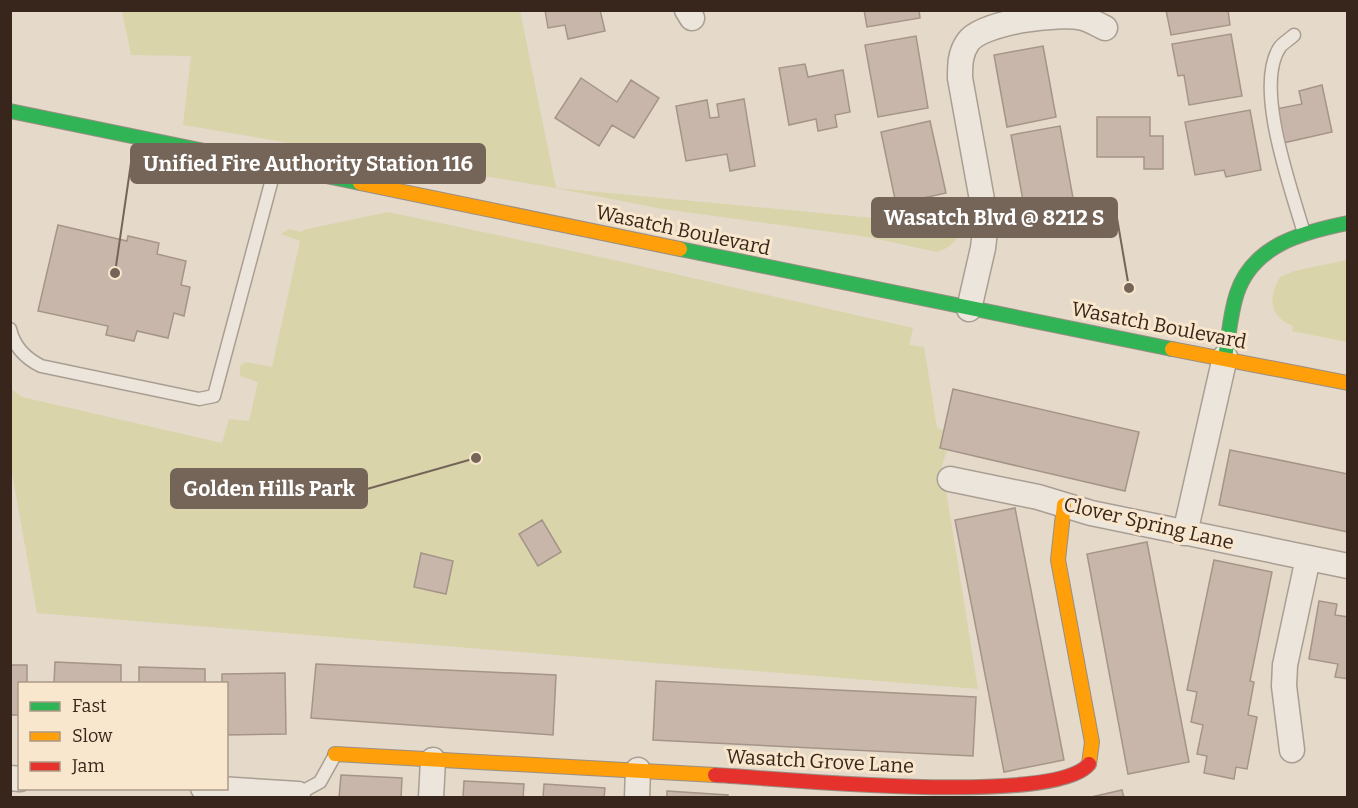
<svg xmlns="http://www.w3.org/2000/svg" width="1358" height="808" font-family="Bitter,serif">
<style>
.green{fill:#d9d4aa}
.building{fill:#c9b6aa;stroke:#a59488;stroke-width:1.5}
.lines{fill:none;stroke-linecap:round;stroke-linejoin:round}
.lane-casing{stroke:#aa9e93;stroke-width:15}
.street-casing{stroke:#aa9e93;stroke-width:27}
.fast-casing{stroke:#998e83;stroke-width:16}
.slow-casing{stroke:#998e83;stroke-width:16}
.jam-casing{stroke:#998e83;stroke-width:16}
.lane{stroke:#ece5db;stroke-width:12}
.street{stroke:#ece5db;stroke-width:24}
.fast{stroke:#30b455;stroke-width:14}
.slow{stroke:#ff9f0a;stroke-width:14}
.jam{stroke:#e5322d;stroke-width:14}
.labels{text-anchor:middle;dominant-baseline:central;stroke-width:6;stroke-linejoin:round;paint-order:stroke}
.street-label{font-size:20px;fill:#38251b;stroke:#f8e6cd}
.leader{fill:none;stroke:#756458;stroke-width:2}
.callout-dot{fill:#756458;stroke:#f8e6cd;stroke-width:2}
.callout{fill:#756458;stroke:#756458;stroke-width:2}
.callout-label{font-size:21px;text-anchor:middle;font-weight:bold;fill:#fff}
</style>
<rect width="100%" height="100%" fill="#e5d9c9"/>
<path class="green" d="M122,11H520L556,188L884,219L963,218C962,235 954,247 937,252L868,237L663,209L555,188L183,125L191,56L131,55Z
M388,212L605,258L913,328L909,345L924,347L937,428L945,431L948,448L942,465L978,689L37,613L11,467L10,388L22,397L222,443L229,419L249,421L258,382L240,376V366L246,362L272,367L300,241L281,234L289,229L302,232L303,230Z
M1347,260V342L1292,331L1293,326C1269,316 1268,298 1280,277L1294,271Z"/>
<path class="building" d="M545,10H600L605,31L568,39L565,25L548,28Z
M864,10H919L920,18L867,27Z
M1166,10H1228L1230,25L1171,35Z
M1231,34L1242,96L1189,105L1184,75L1178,76L1172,44Z
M916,36L928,108L878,117L865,45Z
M1043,46L1056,117L1007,127L994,55Z
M805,64L808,77L843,70L850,112L835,115L837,127L818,131L816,119L789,125L779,68Z
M581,78L617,102L631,80L659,98L634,138L612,125L599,146L555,118Z
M1322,85L1332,132L1283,143L1276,109L1302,104L1299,91Z
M744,99L755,166L730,171L727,154L686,161L676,106L707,100L710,118L719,117L717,104Z
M1250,110L1261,170L1226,177L1224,170L1195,175L1185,122Z
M1097,117H1150V136H1163V169H1144V157H1097Z
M930,121L946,193L896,204L881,132Z
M1060,126L1073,198L1024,206L1011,135Z
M58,225L127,241L128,236L159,243L157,254L186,261L181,285L190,287L184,316L174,313L168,338L137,331L134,341L106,335L108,326L38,311Z
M953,389L1139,432L1125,491L940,448Z
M1230,450L1348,474V532L1219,505Z
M1015,508L1064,760L1004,772L955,520Z
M542,520L561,552L538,566L519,534Z
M1147,542L1189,762L1128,774L1087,554Z
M421,553L453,561L446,594L414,587Z
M1214,560L1272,572L1250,681L1254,682L1248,715L1257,717L1247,769L1236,767L1234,779L1204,773L1207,756L1197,754L1203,725L1191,722L1197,692L1187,690Z
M1319,601L1337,604L1335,615L1348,617V679L1335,677L1338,664L1309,659Z
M55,662L121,665V684H54Z
M316,664L556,675L553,735L311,718Z
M10,665H27V684H20V715H10Z
M139,667L205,669V684H139Z
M285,673L286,734L226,735V684H222V674Z
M656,681L976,697L973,756L653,740Z
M341,775L402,778L401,798H339Z
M464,781L524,784L523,798H463Z
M544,784L605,788L604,798H543Z
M1122,790L1124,798H1087Z
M667,791L728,795L727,798H667Z"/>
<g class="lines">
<defs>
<path id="lane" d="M1294,35C1290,39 1283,43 1280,47C1253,86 1292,191 1304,233
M10,329C14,347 25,358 41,366L199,399L214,396L275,168
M298,794L320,782L335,755"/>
<path id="street" d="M687,10L692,18
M969,309L983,248L986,222L960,78C960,65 960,53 968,42C982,22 1060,12 1083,18C1091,20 1098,25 1105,28
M950,479L1038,497L1091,513L1348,566
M1185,533L1225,357
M1292,750L1284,686L1285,665L1308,558
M10,778L20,779
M203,788L298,794
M431,798L433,760
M637,798L638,770"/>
<path id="fast" d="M10,111L360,183
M680,249L1172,349
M1225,357C1229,336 1230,314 1237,293C1253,245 1303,232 1348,223"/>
<path id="slow" d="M360,183L680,249
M1172,349L1348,383
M1064,505L1058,560L1092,742L1089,764
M335,754L715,775"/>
<path id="jam" d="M715,775C776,778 1056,807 1089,764"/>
</defs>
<use href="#lane" class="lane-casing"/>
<use href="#street" class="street-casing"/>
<use href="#fast" class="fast-casing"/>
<use href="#slow" class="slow-casing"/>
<use href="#jam" class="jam-casing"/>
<use href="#lane" class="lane"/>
<use href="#street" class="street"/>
<use href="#fast" class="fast"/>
<use href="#slow" class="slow"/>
<use href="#jam" class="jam"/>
</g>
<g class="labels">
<g class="street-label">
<text transform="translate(683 230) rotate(12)">Wasatch Boulevard</text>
<text transform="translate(1159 325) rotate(11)">Wasatch Boulevard</text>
<text transform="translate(1149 523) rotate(13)">Clover Spring Lane</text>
<text transform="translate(820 761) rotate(3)">Wasatch Grove Lane</text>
</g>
</g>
<path class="leader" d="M115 273L131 163M1129 288L1117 218M476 458L367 489"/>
<g class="callout-dot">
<circle cx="115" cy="273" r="6"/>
<circle cx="1129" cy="288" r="6"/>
<circle cx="476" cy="458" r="6"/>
</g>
<g class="callout">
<rect x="131" y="144" width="354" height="39" rx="6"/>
<rect x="872" y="198" width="245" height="39" rx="6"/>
<rect x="171" y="469" width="196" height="39" rx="6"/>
</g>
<g class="callout-label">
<text x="308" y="171">Unified Fire Authority Station 116</text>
<text x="994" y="225">Wasatch Blvd @ 8212 S</text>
<text x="269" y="496">Golden Hills Park</text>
</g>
<rect width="1358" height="808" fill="none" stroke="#38251b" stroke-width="24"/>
<rect x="18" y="682" width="210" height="108" fill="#f8e6cd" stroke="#ab9986" stroke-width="1.5"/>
<rect x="30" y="702" width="30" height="9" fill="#30b455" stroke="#ab9986" stroke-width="1.5"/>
<text x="72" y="712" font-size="18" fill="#38251b">Fast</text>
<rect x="30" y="732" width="30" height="9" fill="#ff9f0a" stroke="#ab9986" stroke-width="1.5"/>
<text x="72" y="742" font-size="18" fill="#38251b">Slow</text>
<rect x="30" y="762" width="30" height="9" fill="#e5322d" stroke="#ab9986" stroke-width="1.5"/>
<text x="72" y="772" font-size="18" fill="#38251b">Jam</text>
</svg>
